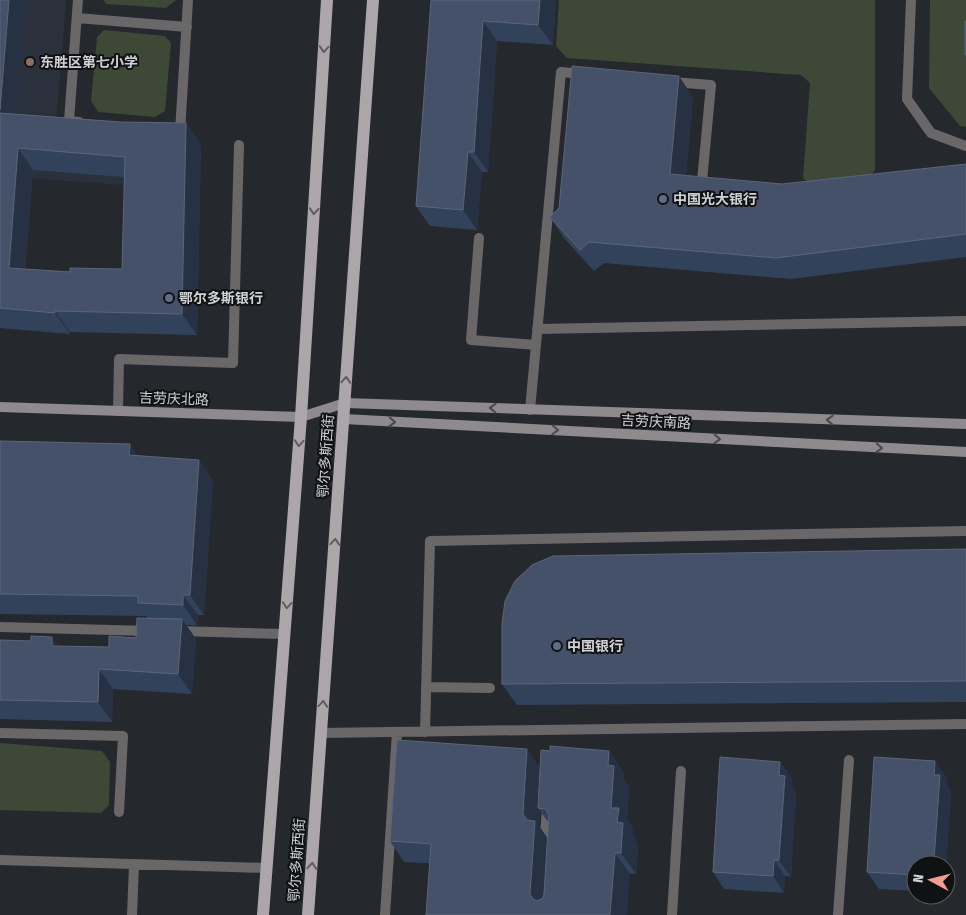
<svg xmlns="http://www.w3.org/2000/svg" width="966" height="915" font-family="'Fira Sans Condensed','Noto Sans SC',sans-serif">
<style>
.built{fill:#2b313c}
.green{fill:#3d4837}
.lines{fill:none;stroke-linecap:round;stroke-linejoin:round}
.lane{stroke:#6a6769;stroke-width:10}
.secondary{stroke:#8f8a8e;stroke-width:10}
.primary{stroke:#aca6aa;stroke-width:12}
.wall{fill:#33425b;fill-rule:evenodd}
.shaded-wall{fill:#263143}
.building{fill:#445168;stroke:#5a6679;fill-rule:evenodd}
.oneway{stroke:#5e5c5e}
.oneway2{stroke:#49474a}
.education-dot{fill:#8d6e63;stroke:#0f1113;stroke-width:2}
.service-dot{fill:#5c6f8a;stroke:#0f1113;stroke-width:2}
.labels{text-anchor:middle;dominant-baseline:central;stroke-width:4;stroke-linejoin:round;paint-order:stroke}
.poi-label{font-size:14px;font-weight:bold;fill:#d0d2d5;stroke:#0f1113;text-anchor:start}
.street-label{font-size:14px;fill:#d0d2d5;stroke:#0f1113}
</style>
<rect width="100%" height="100%" fill="#25282d"/>
<path class="built" d="M0,0H66L56,124L136,186L0,176Z"/>
<path class="green" d="M103,0H176L166,8L106,4Z
M559,0H875V170L867,180L811,185L803,178L810,83L801,75L567,58L556,46Z
M930,0H966V127L960,126L929,88Z
M104,30L165,36L171,43L165,111L155,117L98,112L91,101L97,37Z
M0,743L102,751L110,762L109,805L101,813L0,810Z"/>
<g class="lines">
<path class="lane" d="M78,0L69,121L79,122
M911,0L907,99L931,133L966,146
M77,18L187,27
M672,82L711,85L702,181
M175,131L180,132L188,0
M479,238L471,340L536,345
M537,329L966,321
M530,410L561,72L583,74
M118,411L119,359L233,363L239,145
M0,627L149,631
M178,631L285,634
M426,687L490,688
M425,732L430,541L966,531
M0,733L123,736L119,812
M321,733L966,724
M547,808L545,835L557,836V839
M0,860L267,868
M132,915L134,865
M385,915L397,732
M672,915L681,771
M838,915L849,760"/>
<path class="secondary" d="M0,407L301,417L345,403L966,424
M344,419L966,452"/>
<path class="primary" d="M263,915L301,417L327,0
M308,915L373,0"/>
</g>
<path class="wall" d="M0,0H25L16,114L120,122L186,123L201,144L197,335L70,332V334L0,328ZM33,170L124,177L122,269L70,272L25,269Z
M431,0H556L553,45L497,41L488,172H482L477,230L430,226L416,206Z
M693,97L686,176L782,184L966,164V257L791,279L604,263L594,271L564,238L550,217Z
M0,441L130,444L138,456L199,460L213,480L204,615H198L197,625H186L196,639L192,694L113,689L112,722L0,719V640L59,646L109,647L136,638L148,618L146,616L0,614Z
M966,549V702L517,705L502,684Z
M550,751H609L624,772V780L629,787L627,819L633,829V836L638,844L636,874L404,862L390,841L540,768ZM540,811L549,823L548,839L539,826Z
M935,761L947,778L946,784L951,792L946,865H916V891L879,889L867,872Z
M780,762L792,778L791,785L796,792L791,877L785,876L784,893L724,889L713,872Z"/>
<path class="shaded-wall" d="M9,0H25L15,134L0,113Z
M540,0H556L553,45L538,25Z
M483,21L497,41L488,172L474,152Z
M679,76L693,97L684,195L670,174Z
M186,123L201,144L197,335L182,314Z
M18,148L33,170L23,289L9,268Z
M468,152L482,172L477,230L463,210Z
M55,311L70,332V334L55,313Z
M130,444L144,464L129,455Z
M199,460L213,480L204,615L190,595Z
M183,595L198,615L197,625L183,605Z
M182,619L196,639L192,694L178,674Z
M52,637L66,657L52,646Z
M99,669L113,689L112,722L98,702Z
M527,749L542,770L538,808L540,811L539,826L550,842L545,915L533,899L530,894L527,820L523,814Z
M609,751L624,772V780L629,787L627,819L633,829V836L638,844L636,874L621,853L617,822L611,808L608,765Z
M935,761L947,778L946,784L951,792L946,867V865H937L934,860V775Z
M780,762L792,778L791,785L796,792L791,877L779,860V775Z
M615,853L630,874L627,915H610Z
M774,860L785,876L784,893L773,876Z
M928,860L932,865H928Z"/>
<path class="building" d="M0,0H9L0,110Z
M431,0H540L538,25L483,21L474,152H468L463,210L416,206Z
M965,21H966V55H965Z
M572,66L679,76L670,174L782,184L966,164V234L776,258L589,242L580,250L550,217L559,208Z
M0,113L120,122L186,123L182,314L55,311V313L0,308ZM18,148L125,157L122,269L70,268V272L9,268Z
M0,441L130,444L129,455L199,460L190,595H183V605L138,603V596L0,594Z
M966,549V681L502,684V624L505,601L515,581L532,565L553,556Z
M137,618L182,619L178,674L99,669L98,702L0,700V640L31,641V636L52,637V646L109,647V636L136,638Z
M397,740L527,749L523,814L527,820L535,821L530,894L533,899L537,901L543,898L544,894L549,815L546,809L538,808L541,750L550,751V746L609,751L608,765L614,766L611,808H619L617,822L623,823L621,853H615L610,915H426L431,844L390,841Z
M720,757L780,762L779,775L785,776L779,860H774L773,876L713,872Z
M874,757L935,761L934,775H940L934,860H928V865H916V875L867,872Z"/>
<defs><path id="oneway-chevron" d="M-2-3.5L2.5 0L-2 3.5" fill="none" stroke-width="1.6" stroke-linecap="round" stroke-linejoin="round" transform="scale(1.25)"/></defs>
<g class="oneway">
<use href="#oneway-chevron" transform="translate(324 49) rotate(94)"/>
<use href="#oneway-chevron" transform="translate(314 211) rotate(94)"/>
<use href="#oneway-chevron" transform="translate(346 380) rotate(-86)"/>
<use href="#oneway-chevron" transform="translate(299 443) rotate(94)"/>
<use href="#oneway-chevron" transform="translate(335 542) rotate(-86)"/>
<use href="#oneway-chevron" transform="translate(287 605) rotate(94)"/>
<use href="#oneway-chevron" transform="translate(323 704) rotate(-86)"/>
<use href="#oneway-chevron" transform="translate(312 866) rotate(-86)"/>
</g>
<g class="oneway2">
<use href="#oneway-chevron" transform="translate(493 408) rotate(-178)"/>
<use href="#oneway-chevron" transform="translate(830 420) rotate(-178)"/>
<use href="#oneway-chevron" transform="translate(392 422) rotate(3)"/>
<use href="#oneway-chevron" transform="translate(555 430) rotate(3)"/>
<use href="#oneway-chevron" transform="translate(717 439) rotate(3)"/>
<use href="#oneway-chevron" transform="translate(879 448) rotate(3)"/>
</g>
<circle class="education-dot" cx="30" cy="62" r="5"/>
<g class="service-dot">
<circle cx="663" cy="199" r="5"/>
<circle cx="169" cy="298" r="5"/>
<circle cx="557" cy="646" r="5"/>
</g>
<g class="labels">
<g class="poi-label">
<text x="40" y="62">东胜区第七小学</text>
<text x="673" y="199">中国光大银行</text>
<text x="179" y="298">鄂尔多斯银行</text>
<text x="567" y="646">中国银行</text>
</g>
<g class="street-label">
<text transform="translate(174 399) rotate(2)">吉劳庆北路</text>
<text transform="translate(656 422) rotate(3)">吉劳庆南路</text>
<text transform="translate(326 456) rotate(-86)">鄂尔多斯西街</text>
<text transform="translate(297 860) rotate(-86)">鄂尔多斯西街</text>
</g>
</g>
<g transform="translate(931 880) rotate(277)"><circle r="24" fill="#0f1113" stroke="#5c5e61"/>
<path d="M0-4L9 19L0 12L-9 19Z" fill="#f59c90"/>
<text y="-8" font-size="14" font-weight="bold" text-anchor="middle" fill="#d0d2d5">N</text>
</g>
</svg>
